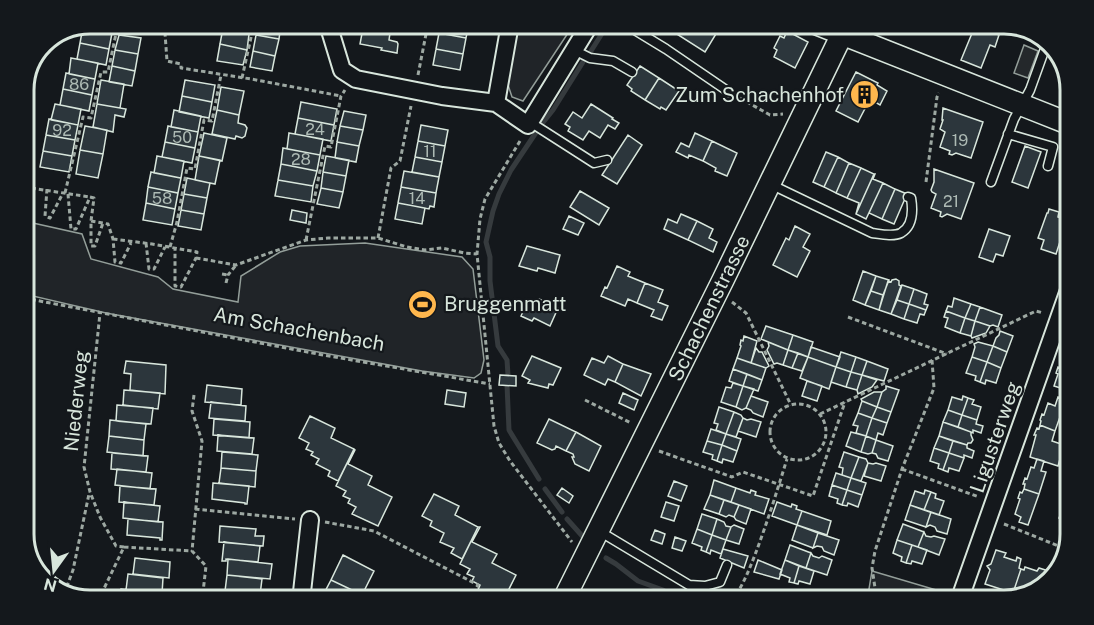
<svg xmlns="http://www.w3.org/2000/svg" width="1094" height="625" font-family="'Public Sans',sans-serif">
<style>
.green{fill:#202428;stroke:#939e99;stroke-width:1.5}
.parking{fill:#24282b;stroke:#939e99;stroke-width:1.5}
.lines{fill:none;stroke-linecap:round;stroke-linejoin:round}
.stream{stroke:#363b3e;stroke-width:5}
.building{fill:#2c363c;stroke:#d8e6dc;stroke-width:1.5}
.service-casing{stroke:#d8e6dc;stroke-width:11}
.minor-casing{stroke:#d8e6dc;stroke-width:20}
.tertiary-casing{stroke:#d8e6dc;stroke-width:24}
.path{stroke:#9da8a2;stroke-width:3;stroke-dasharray:4.5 3;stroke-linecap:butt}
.service{stroke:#14181c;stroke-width:8}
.minor{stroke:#14181c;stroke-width:16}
.tertiary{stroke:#14181c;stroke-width:21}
.labels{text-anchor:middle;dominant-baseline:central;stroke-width:4.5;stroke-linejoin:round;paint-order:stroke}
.number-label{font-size:16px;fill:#adbab4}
.poi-label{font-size:20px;fill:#d8e6dc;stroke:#14181c;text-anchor:end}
.street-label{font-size:20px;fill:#d8e6dc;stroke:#14181c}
.rim{fill:none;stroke:#d8e6dc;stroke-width:3}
</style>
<rect width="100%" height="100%" fill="#14181c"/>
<path class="green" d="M518,24H574L523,101L512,97L508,85Z
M24,221L82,234L91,259L158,277L173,289L238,302L241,276L280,252L300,246L365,243L462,257L473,269L484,360L481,373L474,378L422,371L106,313L24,294Z
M872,571L943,592L940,601H867Z"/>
<path class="parking" d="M1024,45L1038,51L1028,78L1014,73Z"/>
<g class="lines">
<path class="stream" d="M591,51L608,24
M541,125L553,110L583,62
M508,375L507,360L498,346L490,281V257L486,242L493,211L499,194L511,170L537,131
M507,385L509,430L520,448L539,479
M545,489L562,512
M567,519L584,538
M606,558L616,564L638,581L663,590L679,601"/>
</g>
<path class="building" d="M224,24H251L249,34L223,28Z
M258,24H281L279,39L256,35Z
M364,24H392L390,33L363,28Z
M441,24H469L466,38L439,33Z
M661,24H711L719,29L705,52Z
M975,26L999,35L995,47L990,45L981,68L961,60Z
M83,27L112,33L109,49L80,43Z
M223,28L249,34L247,50L220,44Z
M363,28L390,33L389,40L397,42L398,44L397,53L381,50L382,48L360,44Z
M787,31L808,42L795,68L774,57L777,50L774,48L780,36L784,38Z
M439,33L466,38L463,54L436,49Z
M119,35L141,38L138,54L115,50Z
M256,35L279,39L275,56L253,51Z
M80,43L109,49L106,65L77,59Z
M220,44L247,50L243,65L217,61Z
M436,49L463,54L460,70L433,65Z
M115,50L138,54L135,71L112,66Z
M253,51L275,56L272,71L250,67Z
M71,58L98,63L95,79L69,74Z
M112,66L135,71L132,86L109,82Z
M640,66L659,78L645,100L631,91L632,89L627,85Z
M856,72L878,83L877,85L887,91L880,105L870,99L858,122L836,111Z
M66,73L95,79L92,95L63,89Z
M659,78L679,91L666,110L661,107L660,109L645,100Z
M101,80L124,84L120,108L97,104Z
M185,80L215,85L212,102L182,96Z
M221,87L244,91L239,115L217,110Z
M63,89L92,95L89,111L60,105Z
M182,96L212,102L209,118L179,112Z
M301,102L337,109L334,125L298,118Z
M55,104L81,109L78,125L51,120Z
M97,104L126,109L124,117L115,115L113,132L93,127Z
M591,104L613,118L612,119L619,123L615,129L608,125L600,138L589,131L583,140L568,131L570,127L565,124L573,112L582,118Z
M943,108L983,122L971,158L956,153L952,155L949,154L950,151L940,147L945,132L940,129L943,120H942Z
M174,110L201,116L198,132L171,127Z
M217,110L239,115L238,123L245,125L247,128L245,136L242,138L236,136L235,139L212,134Z
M344,111L366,115L363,130L340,126Z
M298,118L334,125L331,141L295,134Z
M49,119L78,125L75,140L46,135Z
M421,125L448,130L445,146L418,141Z
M85,126L107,130L103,154L80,150Z
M168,126L198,132L195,148L165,142Z
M340,126L363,130L359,146L337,142Z
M204,133L227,138L222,161L199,156Z
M289,133L323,139L320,155L287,149Z
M695,133L712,141L703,161L689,155L688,158L676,152L681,143L689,147Z
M46,135L75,140L72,156L43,151Z
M628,135L642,145L617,184L602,175Z
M418,141L445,146L442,162L415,157Z
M712,141L737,153L727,176L715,171L716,168L703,161Z
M165,142L195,148L192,163L162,157Z
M337,142L359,146L356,162L335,158Z
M1025,146L1041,152L1028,188L1012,182Z
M283,148L320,155L317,171L281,164Z
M80,150L103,154L98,178L76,174Z
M43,151L72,156L69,172L40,167Z
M826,152L838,157L824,187L813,182Z
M157,156L184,161L181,178L154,173Z
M199,156L220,160L215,184L195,180Z
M326,156L349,160L346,176L323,172Z
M1065,156L1070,158V175L1060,172Z
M415,157L442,162L439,177L412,172Z
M838,157L849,163L836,193L824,187Z
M849,163L861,168L847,198L836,193Z
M281,164L317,171L313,186L278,180Z
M861,168L874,174L856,214L859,203L847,198Z
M934,169L974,183L961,219L947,214L942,217L940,216L941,212L931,208L936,194L932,192L931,190L934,182Z
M404,171L439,177L436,193L401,187Z
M151,172L181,178L178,193L148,187Z
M323,172L346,176L343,192L321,188Z
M874,174H875L873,179L883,183L866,219L856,214Z
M187,178L210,183L207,198L184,194Z
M278,180L313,186L311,202L275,196Z
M883,183L895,189L882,219L869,213Z
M148,187L178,193L175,209L146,203Z
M401,187L436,193L434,207L430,206L429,209L398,203Z
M321,188L343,192L339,208L317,204Z
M895,189L907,194L894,224L882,219Z
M580,191L609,208L599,225L570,207Z
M184,194L207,198L204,214L181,210Z
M146,203L175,209L172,225L143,220Z
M398,203L425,208L422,224L395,219Z
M1049,209L1059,212L1058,217L1067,220L1056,254L1041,249L1044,240L1038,238L1047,213H1048Z
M181,210L204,214L201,230L178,226Z
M292,210L307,213L306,223L290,220Z
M681,214L697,221L688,240L664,229L668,219L677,223Z
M569,216L584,223L578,235L563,229Z
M697,221L713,229L709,238L717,242L713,252L688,240Z
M795,226L810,234L803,247L810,251L797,277L773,265L786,238L789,240Z
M989,229L1010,236L1003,256L996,254L993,262L979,257Z
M527,246L560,255L555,273L538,268L537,271L519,266Z
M617,266L630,272L628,276L645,283L637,303L628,299L625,306L601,296L605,287L607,288Z
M863,271L876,276L865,305L853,300Z
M876,276L889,280L883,295L871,291Z
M896,279L899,281V285L901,286L891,314L879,310L888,281L891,282L892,280Z
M645,283L663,290L658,302L668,306L662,320L651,316L654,310L637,303Z
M902,285L914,289L909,304L897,300Z
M914,289L927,294L924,304L928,305L926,310L909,304Z
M871,291L883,295L879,310L865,305Z
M954,298L971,304L965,318L946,311L948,306L952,307Z
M539,299L558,308L550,326L534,318L532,321L521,316L525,307L533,310Z
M897,300L909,304L904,319L891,314Z
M909,304L926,310L924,315L920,314L917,323L904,319Z
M971,304L980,307L975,321L965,318Z
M980,307L1002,315L998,327L993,325L990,326L975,321Z
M946,311L965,318L960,333L945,327L948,318L944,317Z
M965,318L975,321L971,336L960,333Z
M975,321L990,326L986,333L972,338L971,336Z
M766,326L793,335L788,350L761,339Z
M1000,331L1013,336L1007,352L993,346L996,338L999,335Z
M793,335L813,342L808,357L788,350Z
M744,336L757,341L751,363L737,358L741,346L740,345L741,340L743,341Z
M768,342L788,350L783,365L777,363L774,364L767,350L769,346Z
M978,342L993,346L987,362L972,357L975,347L974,344Z
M1069,342H1070V367L1062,364L1063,360L1061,359L1063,353L1065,354Z
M993,346L1007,352L1001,368L987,362Z
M811,347L840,357L836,367L808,357Z
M756,348L759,352H762L769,366L766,368L751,363Z
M788,350L798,353L792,368L783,365Z
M841,352L856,357L851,372L836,367Z
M798,353L808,357L802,371L792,368Z
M532,356L561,368L553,385L549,384L548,388L528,383L530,380L522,376Z
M608,356L623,364L615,382L608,379L605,385L584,375L592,358L604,363Z
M808,357L836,367L829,389L800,378Z
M856,357L867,361L862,375L851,372Z
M972,357L987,362L980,382L975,380L976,376L966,373Z
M737,358L766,368L762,380L733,369Z
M24,359L30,360L28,372L30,373L28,381L24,380Z
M126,361L166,365L165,394L130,390L131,374L124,373Z
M867,361L888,369L884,381L862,375Z
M987,362L1001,368L996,383L986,380L985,384L980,382Z
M623,364L651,374L641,396L615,382Z
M1062,364L1070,367V391L1054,386L1058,374L1056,373L1058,367L1060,368Z
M836,367L851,372L846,387L831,382Z
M733,369L747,374L743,386L729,381Z
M851,372L862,375L857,390L846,387Z
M747,374L762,380L758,391L743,386Z
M500,375L516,376V386L499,385Z
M862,375L877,380L872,387L858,394L857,390Z
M807,381L822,386L817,401L802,396Z
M733,383L743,386L736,407L721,402L726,387L731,388Z
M207,385L242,389L241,405L205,402Z
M743,386L754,389L746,408L742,410L736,407Z
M886,386L899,390L891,412L877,407L882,392L886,389Z
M124,390L160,393L158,409L123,405Z
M447,390L466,393L464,407L445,404Z
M874,392H882L877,407L862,401L861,399Z
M623,393L638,400L634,410L619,403Z
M751,396L768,402L763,417L753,413L751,410L746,408Z
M963,396L968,398L962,415L948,410L952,397L962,400Z
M1058,397L1066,400L1055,431L1040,425L1041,421L1040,420L1042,414L1044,415L1048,403L1055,406Z
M968,398L974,400L972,404L981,407L977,420L962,415Z
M862,401L877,407L872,418L858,413Z
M211,402L246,406L245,421L209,418Z
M117,405L153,408L151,424L116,421Z
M719,407L734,412L726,434L716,430L718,424L714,423Z
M877,407L891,412L887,423L872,418Z
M948,410L962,415L958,427L943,422Z
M734,412L741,415L743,418L736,437L726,434Z
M858,413L872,418L866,436L856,433L858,426L853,425Z
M962,415L977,420L976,424L983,426L981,433L973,430V433L958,427Z
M310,416L335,428L331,438L354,449L338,481L328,476L330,471L316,464L319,459L311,455L313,452L306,449L309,443L299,438Z
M743,418L747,420L751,419L761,422L756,437L738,431Z
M872,418L887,423L883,435L878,433L876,440L866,436Z
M214,419L250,422L249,438L213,435Z
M549,419L576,432L566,451L556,446L555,449L552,450L537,443Z
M110,420L146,424L144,440L109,436Z
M943,422L971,432V435L973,440L971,443H968L967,445L939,436Z
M1040,425L1055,431L1052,441L1064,445L1058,466L1030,457L1036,435H1034L1037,428L1039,429Z
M711,429L726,434L722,445L707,441Z
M576,432L601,446L589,471L575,464L572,457H574L573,454L566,451Z
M851,432L866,436L861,452L846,446Z
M726,434L741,439L737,451L722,445Z
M218,435L254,438L252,454L217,451Z
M109,436L144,440L143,456L107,452Z
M866,436L876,440L872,453L868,454L861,452Z
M939,436L953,441L949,453L934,448Z
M876,440L893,446L888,461L878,458L876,454L872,453Z
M707,441L722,445L717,461L712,459L713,455L703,452Z
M953,441L967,445V448L974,451L972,458L964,455V458L949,453Z
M722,445L737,451L733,462L723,459L722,463L717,461Z
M934,448L949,453L943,470L938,468L939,464L930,461Z
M354,449L355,450L348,464L372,476L368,485L392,497L378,526L352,514L356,507L348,503L350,499L343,496L346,491L336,486Z
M222,452L258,455L256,471L221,468Z
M844,452L859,457L851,478L842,475L843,468L839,467Z
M112,453L148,456L146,472L111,469Z
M949,453L964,458L959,471L949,468L948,472L943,470Z
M859,457L866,459L868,463L861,481L851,478Z
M1037,459L1044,461L1041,471L1046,472L1039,494L1024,489L1025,484H1023L1025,478L1027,479L1031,467L1034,468Z
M868,463L873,464L876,463L886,466L881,481L864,476Z
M221,468L256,471L255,487L219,483Z
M117,469L152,473L150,489L115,485Z
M836,473L851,478L847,490L832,485Z
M851,478L866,483L862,495L847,490Z
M714,480L736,488L731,502L710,495Z
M674,481L687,486L681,501L668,496Z
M213,483L249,486L247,504H245V503L212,499Z
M832,485L847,490L842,505L837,503L838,499L829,496Z
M120,486L156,489L154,505L119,502Z
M562,488L573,496L569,503L557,495Z
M736,488L750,493L751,490L756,492L755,495L769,499L764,514L731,502Z
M1024,489L1039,494L1028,525L1019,522L1021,517L1015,514L1020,499L1018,498L1020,492L1022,493Z
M847,490L862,495L858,507L848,503L847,506L842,505Z
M925,490L931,492L924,510L910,505L915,491L924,494Z
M931,492L936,494L935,498L944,501L939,515L924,510Z
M434,494L459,506L455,515L478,527L462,559L451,553L454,548L440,542L444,533L430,526L432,521L422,516Z
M710,495L724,500L719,514L704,509Z
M724,500L739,505L734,517L729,515L726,517L719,514Z
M124,502L160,506L158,522L123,518Z
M666,502L679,506L674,521L661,517Z
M777,502L791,507L792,504L797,506L796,509L802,511L797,525L772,516Z
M1065,503L1070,505V522L1059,518Z
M739,505L751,509L746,524L736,520L734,517Z
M910,505L931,512L926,527L905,520Z
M802,511L831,521L827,535L797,525Z
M931,512L951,519L947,534L937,531L935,527L930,525L926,527Z
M702,514L717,519L712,535L697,529Z
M128,519L163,522L162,540H160V538L127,535Z
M717,519L724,522L726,526L731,527L726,540L712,535Z
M903,524L924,532L918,547L897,540Z
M734,525L744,529L739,544L726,540L731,527Z
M797,525L818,533L813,548L792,540Z
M220,526L256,529L255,536H264L263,546L219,542Z
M478,527H480L472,542L497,554L492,563L516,575L503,601H495L477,592L480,585L472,581L474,577L467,574L470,569L460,564Z
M697,529L712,535L706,552L701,550L702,547L692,543Z
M655,530L665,534L662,544L651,540Z
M924,532L926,536L931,537L934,536L945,539L939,555L918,547Z
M818,533L839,540L834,555L824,551L822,547L817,546L813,548Z
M712,535L726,540L721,554L711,550L710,554L706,552Z
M675,537L686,541L682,551L672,548Z
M897,540L912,545L906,563L901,561L902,557L893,553Z
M224,542L260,546L258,562L226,559V561H222Z
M790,545L811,553L806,568L785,560Z
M912,545L927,550L922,564L912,561L911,564L906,563Z
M723,549L748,556L744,568L720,558Z
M996,550L1006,553L1004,557L1016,561L1017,557L1021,559L1019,568L1021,569L1013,593L985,584L990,570L987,566L991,564Z
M811,553L813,556L819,558L822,556L832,560L827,575L806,568Z
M343,555L374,571L362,595L331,580Z
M135,558L170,562L169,578L133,574Z
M228,559L272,564L270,579L227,575Z
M758,560L782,570L779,579L754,572Z
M785,560L799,566L794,583L789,582L790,578L780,574Z
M799,566L814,571L810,584L799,581L798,584L794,583Z
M1025,567L1037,571L1039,568L1055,573L1037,592L1017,598L1012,596L1021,569L1024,570Z
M128,574L163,578L162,594L126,590Z
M227,575L262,579L260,595L225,591Z
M331,580L369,598L367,601H320Z
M121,589L157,593L156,601H120Z
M219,591L255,594L254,601H218Z"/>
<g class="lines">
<defs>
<path id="service" d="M625,24L666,49L729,92
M574,50L590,58L613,61L632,72
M530,122L594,163L607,160
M1008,134L1053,147L1048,166
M991,182L1014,119L1030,90L1047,43
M770,184L872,233C880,234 893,237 901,233C913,226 913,210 911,198L908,197
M599,531L689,585L705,586L720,582L727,565"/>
<path id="minor" d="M328,24L342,70L356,79L442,96L496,103L510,24
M496,103L528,125L590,24
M301,601L310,520
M959,601L1070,287"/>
<path id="tertiary" d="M817,24L1070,124
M563,601L723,280L847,24"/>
</defs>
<use href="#service" class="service-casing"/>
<use href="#minor" class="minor-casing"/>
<use href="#tertiary" class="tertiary-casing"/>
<path class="path" d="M120,24L165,33L167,61L181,64V68L251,79L341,96
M418,75L428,24
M242,78L254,24
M740,98L770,115L783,114
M520,141L485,199L480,219L477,254L494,426L499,443L510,461L572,542
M926,182L937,97L939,93
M24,187L90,197
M47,189L45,216L50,218L63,193
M65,193L83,117L91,118L101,72H108L118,24
M68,194L71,229H76L90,197
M24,195L27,187
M90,197L94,198L91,221V246H95L103,223
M91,221L108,224L113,239L115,262L121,263L131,243
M378,238L391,168L400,161L411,106
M113,239L152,244L197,252L196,258L181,287L175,286V248
M306,240L325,146L331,147L341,96L345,90
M146,243L149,269H154L165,247
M170,247L177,222L187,168L195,169L204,120L212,121L221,75
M196,258L236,265L306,240L328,238H378L407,247L425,250L442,248L464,253L477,254
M222,274L228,275
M226,283L228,275L236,265
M24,298L323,355L490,384
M732,302L746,313L791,405
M848,317L947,354
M194,395L192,411L202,441L192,551L206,566L202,601
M585,400L631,423
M770 432a28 28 0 1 1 56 0a28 28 0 1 1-56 0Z
M820,414L1036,311L1043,313
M659,451L732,477L743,472L813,496L845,402
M902,469L979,497
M195,509L295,519
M325,522L374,531L478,585L470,601
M1004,524L1066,549
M124,547L192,551
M64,594L73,570L89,494
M715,597C721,599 727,601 733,597C748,588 780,481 787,459
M979,597L990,601
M98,601L124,547L116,546L100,517L90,492L84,467L100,313
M877,601L872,568L875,551L902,469L934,388L932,360"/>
<use href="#service" class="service"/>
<use href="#minor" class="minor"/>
<use href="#tertiary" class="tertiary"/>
</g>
<defs>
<symbol id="building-disc" viewBox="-11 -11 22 22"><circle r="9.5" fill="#ffb74d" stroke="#14181c"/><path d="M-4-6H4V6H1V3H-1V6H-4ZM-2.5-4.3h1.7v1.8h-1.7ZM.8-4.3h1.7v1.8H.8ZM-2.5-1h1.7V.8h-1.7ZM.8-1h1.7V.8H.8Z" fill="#111"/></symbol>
<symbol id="stadium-disc" viewBox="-11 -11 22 22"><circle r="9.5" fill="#ffb74d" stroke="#14181c"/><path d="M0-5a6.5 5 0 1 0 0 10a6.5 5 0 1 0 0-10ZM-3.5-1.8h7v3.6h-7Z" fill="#111"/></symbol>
</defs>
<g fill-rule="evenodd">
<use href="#building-disc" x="848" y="78" width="33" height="33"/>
<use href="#stadium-disc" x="406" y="288" width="33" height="33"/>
</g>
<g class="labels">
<g class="number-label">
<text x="79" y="84">86</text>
<text x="315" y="129">24</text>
<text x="62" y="130">92</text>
<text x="182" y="137">50</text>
<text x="960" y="140">19</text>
<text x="430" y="151">11</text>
<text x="301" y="159">28</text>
<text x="162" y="198">58</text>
<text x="417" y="198">14</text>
<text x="951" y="201">21</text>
</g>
<g class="poi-label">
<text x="844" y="95">Zum Schachenhof</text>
<text x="444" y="304" text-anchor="start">Bruggenmatt</text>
</g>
<g class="street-label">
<text transform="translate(709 308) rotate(-64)">Schachenstrasse</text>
<text transform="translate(299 329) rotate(10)">Am Schachenbach</text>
<text transform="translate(76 401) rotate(-84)">Niederweg</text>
<text transform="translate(995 437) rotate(-71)">Ligusterweg</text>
</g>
</g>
<path d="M0 0H1094V625H0ZM90 34H1004A56 56 0 0 1 1060 90V534A56 56 0 0 1 1004 590H90A56 56 0 0 1 34 534V90A56 56 0 0 1 90 34Z" fill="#14181c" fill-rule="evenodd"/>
<path class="rim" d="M90 34H1004A56 56 0 0 1 1060 90V534A56 56 0 0 1 1004 590H90A56 56 0 0 1 34 534V90A56 56 0 0 1 90 34Z"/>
<g transform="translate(54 571) rotate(195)" stroke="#14181c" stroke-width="4.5" paint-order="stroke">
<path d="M0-4.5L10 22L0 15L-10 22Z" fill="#d8e6dc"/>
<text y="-9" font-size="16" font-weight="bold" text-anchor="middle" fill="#d8e6dc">N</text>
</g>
</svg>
